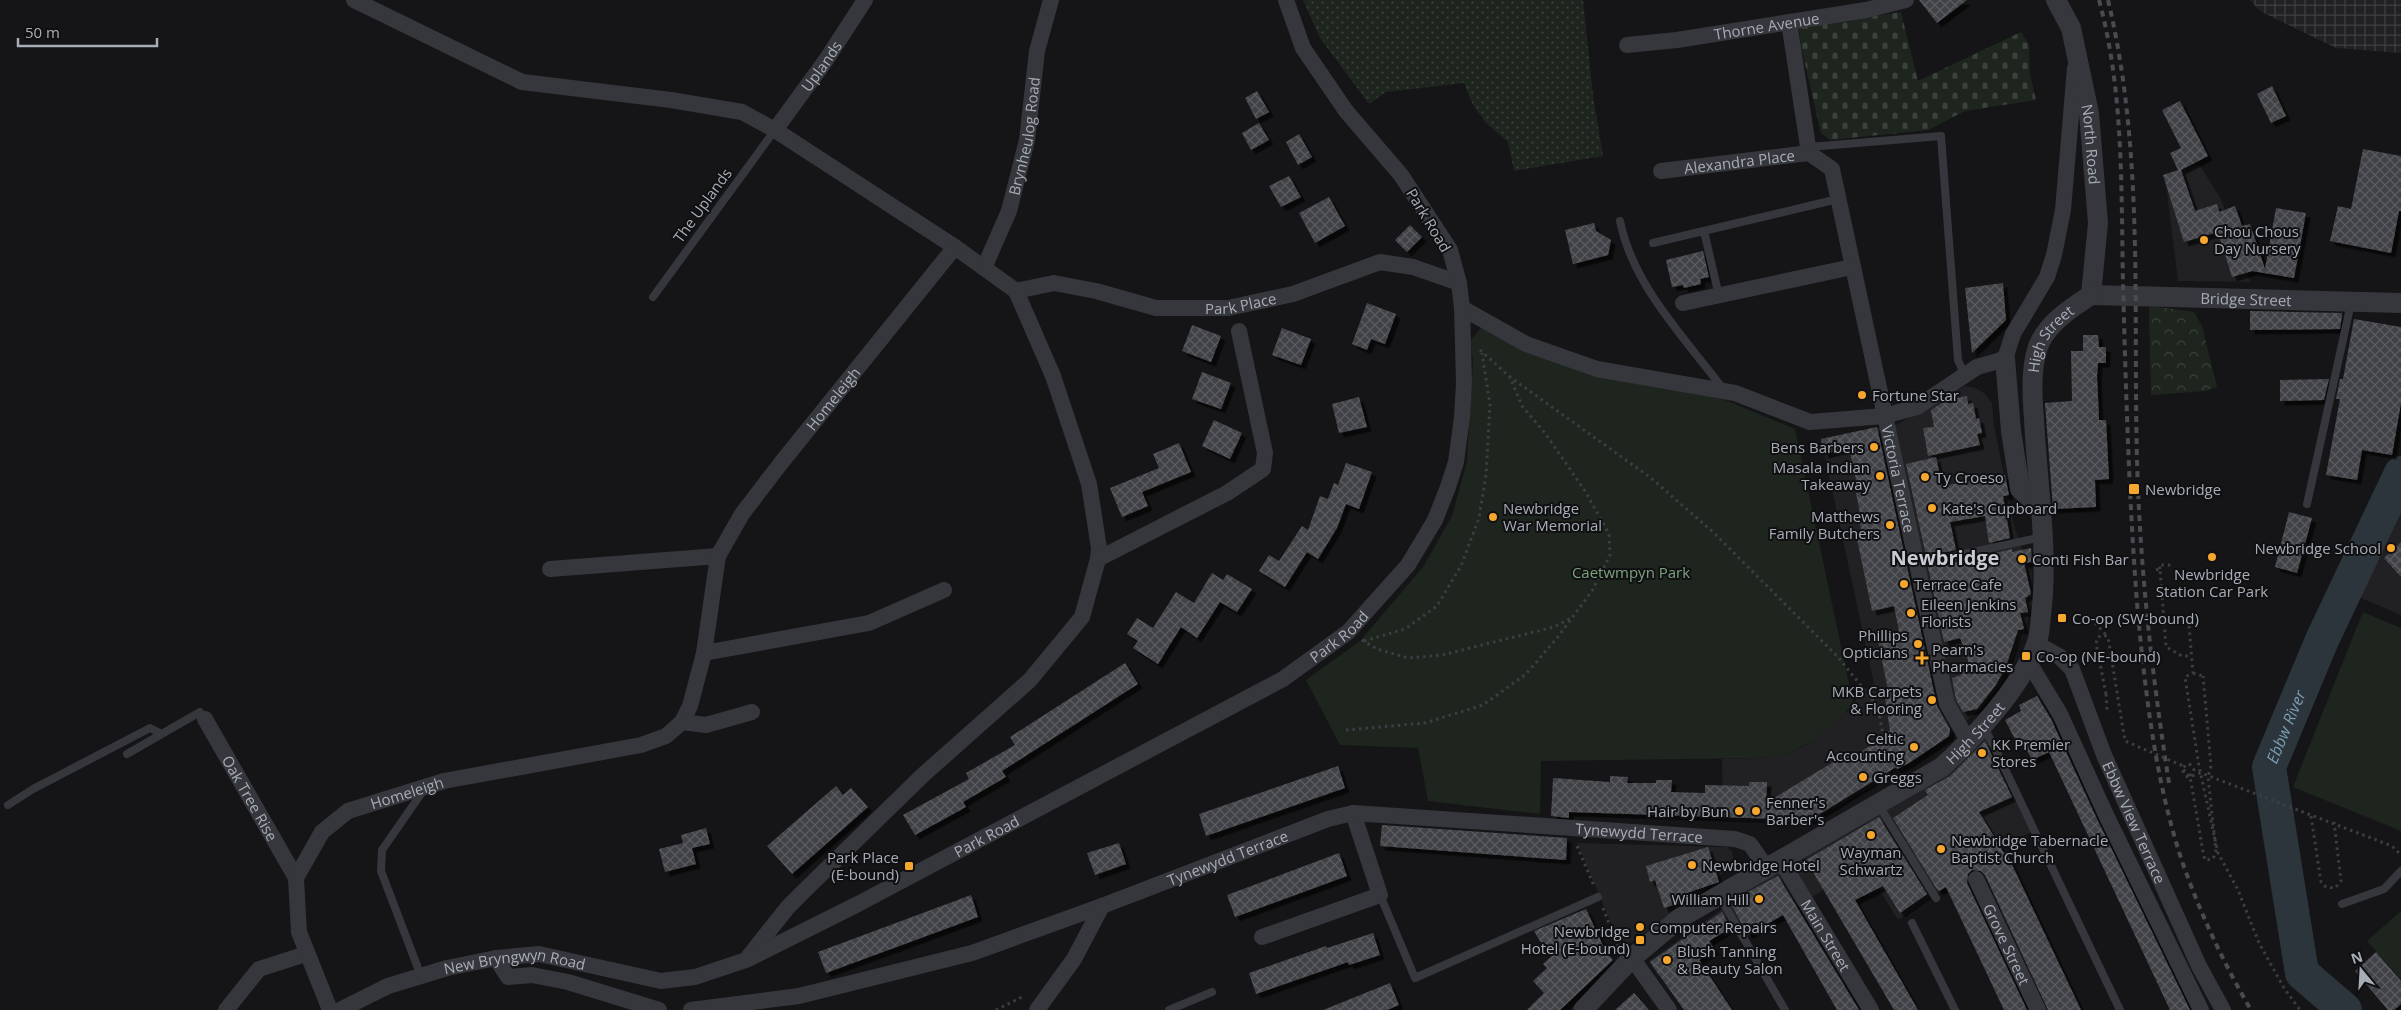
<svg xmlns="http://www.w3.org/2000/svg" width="2401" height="1010" font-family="'Open Sans',sans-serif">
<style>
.built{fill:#212124}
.industrial{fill:url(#industrial-grid)}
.green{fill:#1d251e}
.forest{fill:url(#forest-crowns)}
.cemetery{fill:url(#cemetery-stones)}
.garden{fill:url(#garden-dots)}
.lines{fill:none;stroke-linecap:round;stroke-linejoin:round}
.river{stroke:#2b353b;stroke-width:34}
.building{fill:url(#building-cross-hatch);filter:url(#shadow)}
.path{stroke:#3c3e43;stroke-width:3;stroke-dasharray:2.5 4;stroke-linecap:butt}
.service{stroke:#36373c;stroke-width:8}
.minor{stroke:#36373c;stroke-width:16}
.tertiary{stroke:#36373c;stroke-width:20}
.rail{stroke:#494b51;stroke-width:4;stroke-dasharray:6 5;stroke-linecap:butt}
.path-bridge{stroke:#3c3e43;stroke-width:3;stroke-dasharray:2.5 4;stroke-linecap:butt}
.poi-dot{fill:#f5a72e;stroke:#101012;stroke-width:2}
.labels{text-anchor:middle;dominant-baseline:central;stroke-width:4;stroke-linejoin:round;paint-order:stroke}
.street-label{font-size:15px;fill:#a7adb7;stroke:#101012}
.poi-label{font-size:15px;fill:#a7adb7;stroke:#101012;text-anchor:start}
.park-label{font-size:15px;fill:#7da37d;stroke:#101012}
.water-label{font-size:16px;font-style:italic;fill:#7d9db3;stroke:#101012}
.district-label{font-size:20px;font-weight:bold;fill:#c8cbd3;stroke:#101012}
</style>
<defs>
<pattern id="industrial-grid" width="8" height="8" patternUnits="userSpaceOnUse" patternTransform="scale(1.25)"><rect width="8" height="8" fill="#212124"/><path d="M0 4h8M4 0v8" fill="none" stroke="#3e3f42"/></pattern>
<pattern id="forest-crowns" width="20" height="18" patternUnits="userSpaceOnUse" patternTransform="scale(1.25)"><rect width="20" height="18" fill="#1d251e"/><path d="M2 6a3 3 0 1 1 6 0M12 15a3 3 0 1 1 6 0" fill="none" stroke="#3b423c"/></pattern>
<pattern id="cemetery-stones" width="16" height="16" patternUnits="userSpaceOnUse" patternTransform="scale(1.25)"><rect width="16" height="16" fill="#1d251e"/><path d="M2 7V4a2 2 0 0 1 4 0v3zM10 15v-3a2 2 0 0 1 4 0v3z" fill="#3b423c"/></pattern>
<pattern id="garden-dots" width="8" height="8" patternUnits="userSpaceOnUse" patternTransform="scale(1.25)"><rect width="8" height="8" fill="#1d251e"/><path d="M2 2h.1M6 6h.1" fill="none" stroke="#3b423c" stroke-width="1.8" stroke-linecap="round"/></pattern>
<pattern id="building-cross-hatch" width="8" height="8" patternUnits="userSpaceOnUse" patternTransform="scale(1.25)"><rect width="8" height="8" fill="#414347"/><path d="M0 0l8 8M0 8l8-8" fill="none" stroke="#5a5b5f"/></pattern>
<filter id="shadow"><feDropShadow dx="4.5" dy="4.5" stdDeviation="0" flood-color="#0009"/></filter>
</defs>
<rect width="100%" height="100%" fill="#151517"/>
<path class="built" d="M2199,164L2221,199L2250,282L2178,281L2165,177Z
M1965,386L1976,388L1985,394L1992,403L1994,425L2015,530L2032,574L2033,599L2023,636L2001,684L1980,709L1942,742L1885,779L1807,824L1723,820L1722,759L1759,758L1792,752L1806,745L1847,712L1853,703L1874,683L1821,439L1898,424Z
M2401,498V615L2359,597Z
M1991,730L2035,830L2008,844L1898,920L1864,865L1740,941L1731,926L1658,976L1649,961L1659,954L1760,882Z
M1577,843L1727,847L1732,851L1733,858L1725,871L1698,895L1622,949Z"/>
<path class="industrial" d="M2250,0H2401V53L2336,48L2260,11Z"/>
<path class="green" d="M1482,327L1661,386L1725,400L1795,429L1853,703C1842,720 1812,743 1793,751C1783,755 1770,756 1759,758L1541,761L1540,814L1428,801L1418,748L1340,745L1306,680L1360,641L1423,567L1452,516L1467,461L1473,361L1470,341Z
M2363,612L2401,628V831L2293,787Z
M2401,911V981L2367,941Z"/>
<path class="forest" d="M2149,307H2159L2194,312L2202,326L2217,387L2205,391L2151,395Z"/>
<path class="cemetery" d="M1901,12L1918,81L2021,32L2029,45L2030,74L2036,100L1965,111L1928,130L1830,140L1821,133L1801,46L1799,29L1805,26Z"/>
<path class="garden" d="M1303,0H1583L1593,96L1603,156L1514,171L1508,142L1486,123L1473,105L1464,83L1386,92L1369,104L1320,38Z"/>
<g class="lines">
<path class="river" id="s1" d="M2345,1010L2302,973L2269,767L2322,640L2401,473"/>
</g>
<path class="building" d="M1919,0H1967L1937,23Z
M2272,86L2286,116L2271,123L2257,94Z
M1257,91L1269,112L1256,119L1245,98Z
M2180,101L2208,156L2181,170L2195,211L2217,204L2219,212L2235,206L2242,226L2250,224L2265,269L2276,208L2306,213L2294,278L2252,271L2232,277L2218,232L2184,242L2163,175L2178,170L2170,153L2181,148L2162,110Z
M1259,123L1269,140L1251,150L1242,133Z
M1299,134L1312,157L1298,165L1286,142Z
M2363,149L2401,156V211H2399L2391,253L2330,241L2338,206L2351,209Z
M1289,176L1301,197L1281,207L1269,186Z
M1329,197L1345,226L1315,243L1299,213Z
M1594,223L1596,231L1611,240L1608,255L1573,264L1565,230Z
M1410,225L1422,237L1407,252L1395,240Z
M1703,251L1709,277L1700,279L1701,284L1684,288L1683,285L1672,287L1666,260Z
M2003,283L2006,320L1972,353L1965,288Z
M1367,303L1396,314L1385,344L1371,339L1367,350L1352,344Z
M2250,311L2342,313V316L2340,329L2250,330Z
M2354,319L2401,327V403L2392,455L2362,450L2357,480L2326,475L2340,399H2336L2340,379H2343Z
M1192,325L1221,336L1211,362L1182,351Z
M1282,328L1311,339L1301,365L1272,355Z
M2083,335H2098L2099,347H2106V363H2098L2097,376L2099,420H2106L2109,479L2095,480L2096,507L2053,509L2045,403L2072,401L2071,351H2083Z
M1202,372L1231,383L1221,409L1192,399Z
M2329,379L2324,400L2280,401V380Z
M1967,396L1968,404L1973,403L1976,419L1979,418L1982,433L1977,434L1980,445L1928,456L1923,428L1934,427L1931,410L1946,400Z
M1359,397L1367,427L1339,433L1332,404Z
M1214,420L1242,433L1230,459L1202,446Z
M1877,427L1937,706L1950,729L1949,736L1909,763L1897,769L1896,767L1810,820L1569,812V818L1551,816L1553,778L1610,782V776L1628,777L1627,783H1656V780H1672L1671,792L1705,793V785L1749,786V782H1767L1766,803L1845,755L1846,757L1852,754L1853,756L1887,736L1886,732L1890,731L1884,690H1888L1878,641L1900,636L1894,606L1872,611L1857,539L1864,538L1858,518H1861L1856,493H1859L1849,448L1824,454L1821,439Z
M1179,443L1191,472L1142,492L1148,506L1122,517L1110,488L1159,468L1153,454Z
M1936,457L1942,486L2005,475L2009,495L2003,496L2010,538L1989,543L1985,516L1950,522L1956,550L1926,556L1906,464Z
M1346,463L1372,472L1359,509L1346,504L1337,528L1318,559L1307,552L1285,587L1259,571L1269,555L1279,561L1302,526L1308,530L1320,496L1328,499L1334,483L1338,485Z
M2289,512L2312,518L2297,573L2275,567Z
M2401,542V577L2384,558Z
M2031,548L2032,562L2024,563L2031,594L2025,598L2028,612L2020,613L2024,629L2018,630L2005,669L1995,686L1977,709L1963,712L1956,700L1952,678L1961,675L1969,665L1966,652L1960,638L1944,642L1928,567L1992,556L1991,554L2012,549V552Z
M1212,573L1223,580L1227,574L1252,589L1237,612L1220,602L1197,638L1181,627L1158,664L1133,648L1138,641L1127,634L1137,618L1153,628L1176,592L1194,603Z
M1125,663L1138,684L1002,771L1006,777L963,802L966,807L915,835L903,815L969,779L966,773L1015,745L1010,737Z
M2037,696L2051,719L2097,819L2190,1010H2170L2049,752L2032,760L2022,741L2017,743L2005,720L2021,711L2019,705Z
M1985,741L2012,797L1979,812L2004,853L2006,852L2081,1010H2048L1985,875L1981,871L1972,870L1968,874L1967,883L2027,1010H2004L1946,887L1939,891L1936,888L1893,818L1928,795L1925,790L1950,776Z
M1338,766L1345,788L1206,836L1199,814Z
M836,786L843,795L851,788L868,807L792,874L767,846Z
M1879,817L1927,894L1900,913L1883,886L1855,900L1918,1010H1894L1806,860Z
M1382,825L1567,838L1566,860L1380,846Z
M706,828L710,844L692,848L696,864L665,872L659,849L683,843L681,835Z
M1119,843L1126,864L1095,875L1087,853Z
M1708,847L1719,882L1681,895L1683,902L1664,908L1655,880L1650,882L1646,866Z
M1339,853L1347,876L1235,917L1227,895Z
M1778,876L1859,1010H1837L1783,915L1748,935L1732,906L1749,894L1748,892Z
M971,895L978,917L826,973L818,952Z
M1586,909L1606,952L1613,960L1560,1010H1527L1544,993L1533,981L1547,968L1543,964L1554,954L1540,941L1534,931Z
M1722,912L1731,928L1709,941L1715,950L1699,960L1732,1010H1684L1650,962Z
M1373,933L1380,955L1349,965L1348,962L1256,994L1249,973L1326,946L1327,948Z
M2376,952L2401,981V1004L2394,1010H2388L2355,971Z
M1390,983L1399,1005L1387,1010H1323Z
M1634,993L1649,1010H1615Z"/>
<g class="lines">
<path class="path" d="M1480,350L1510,377L1651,478L1713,532L1838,657L1878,707L1884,741L1897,772
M2160,569L2159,565H2173
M2156,570L2160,569L2166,647L2182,656H2191
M2095,623L2108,637
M2189,626L2193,673L2185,677L2199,766L2218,853L2238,890L2259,943L2284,988L2300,1010
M1362,640L1377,649L1408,658L1442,655L1554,627L1571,618
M1364,641L1405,629L1437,606L1461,566L1479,518L1486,475L1490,404L1482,353
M2193,673L2203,676
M2106,694L2107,711
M1346,730L1425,723L1483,705L1526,674L1557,638L1592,591L1610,555L1609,534L1585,491L1545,433L1522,406L1510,377
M2190,776L2194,770L2191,765L2187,764L2182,769L2185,776C2190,778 2196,774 2201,773L2392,846L2401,855
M2311,816L2321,882L2326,887L2335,888L2341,881L2334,822
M1577,846L1594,886
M1603,908L1618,946
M996,1010L1024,996"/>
<path class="service" d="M1809,147L1941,136L1958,360L1965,376
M1620,221C1633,286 1685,338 1724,390
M1704,231L1719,296
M1653,243L1838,199
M653,297L775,130
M2307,504L2351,303
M1917,564L2042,537
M1982,726L1993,744L2120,1010
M127,754L200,712L205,719
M1878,804L1936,898
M8,805L33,789L150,728L162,734
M1380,895L1415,978L1598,897
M1720,897L1785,1010
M2342,904L2384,889L2401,871
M1912,923L1955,1010
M421,976L381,871L382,850L423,791
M1169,1010L1212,992"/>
<g class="minor">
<path d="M354,0L522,82L671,100L742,112L775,130L955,247L1016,291L1053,376L1089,484L1099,548L1098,559L1082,617L1030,680L923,775L805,890L788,907L749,956"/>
<path d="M1789,22L1809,153"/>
<path id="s2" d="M1627,45L1677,40L1866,10L1906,0"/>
<path id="s3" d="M775,130L826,60L865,0"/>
<path id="s4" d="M1661,171L1809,153L1832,169L1947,704L1969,742"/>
<path id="s5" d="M984,268L1009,211L1027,140L1037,51L1051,0"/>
<path id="s6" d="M1016,291L1054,283L1096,291L1156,308H1228L1293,294L1380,262L1413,267L1459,283"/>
<path d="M1683,303L1852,267"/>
<path d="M1462,308L1526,344L1597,369L1735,393L1810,422L1884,416L1917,407L1977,367L2005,359L2013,334L2047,277L2054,255L2063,210L2075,68"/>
<path d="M1098,559L1227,493L1263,469L1265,453L1239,331"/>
<path d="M550,569L718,556"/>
<path id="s7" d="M2037,644L2059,656L2072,669L2104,755L2199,966L2223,1010"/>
<path d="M704,653L869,623L944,590"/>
<path d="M2028,661L2060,714L2106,815L2201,1010"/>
<path id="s8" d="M205,719L296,878"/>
<path id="s9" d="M682,722L690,706L704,653L718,556L742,514L781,463L955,247"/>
<path id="s10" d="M1780,859L1871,1010"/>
<path id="s11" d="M1976,879L2038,1010"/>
<path d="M1262,937L1380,895L1353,813"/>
<path d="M496,958L508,977L532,975L568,982L659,1010"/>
<path d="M1632,958L1669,1010"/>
<path d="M226,1010L259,969L306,954"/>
<path id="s12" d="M330,1010L299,932L296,878L322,832L348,811L444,781L641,745L666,736L682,722L706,725L752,712"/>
<path id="s13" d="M340,1010L388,986L447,968L496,958L539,954L661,981L695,977L746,960L858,904L1283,679L1348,632L1408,565L1435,520L1448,487L1456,462L1462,417L1464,383L1462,308L1459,283L1450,250L1401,175L1346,111L1303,48L1286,0"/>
<path id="s14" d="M691,1010L799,996L972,953L1102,906L1328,819L1353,813L1735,839L1750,844L1766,867"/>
<path d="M1037,1010L1074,959L1102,906"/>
</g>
<g class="tertiary">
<path id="s15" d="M2056,0L2071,28L2089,113L2098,223L2091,295"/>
<path id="s16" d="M2091,295L2401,303"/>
<path d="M2005,359L2011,431L2020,489L2039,506"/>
<path id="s17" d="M1583,1010L1632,958L1680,918L1942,767C1974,738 2022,686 2036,645C2040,636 2040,625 2041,615C2049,552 2037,482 2034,419C2032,395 2030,361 2041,340C2052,320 2073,307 2091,295"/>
</g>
<path class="rail" d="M2099,0C2124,92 2121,188 2123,283C2126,394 2129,505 2138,615C2146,698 2156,784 2183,864C2201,915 2224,964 2251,1010
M2108,0C2144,150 2133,307 2137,460C2140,569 2152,675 2169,783"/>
<path class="path-bridge" d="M2106,694L2096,643L2098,637L2104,635L2108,637L2125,741L2181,765L2186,774L2190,776L2203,852L2205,860L2213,859L2216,851L2208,777L2211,766L2203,676"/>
</g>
<g class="poi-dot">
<circle cx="2204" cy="240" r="5"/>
<circle cx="1862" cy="395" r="5"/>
<circle cx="1874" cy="447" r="5"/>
<circle cx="1880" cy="476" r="5"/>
<circle cx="1925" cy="477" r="5"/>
<rect x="2128" y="483" width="12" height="12" rx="2.5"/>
<circle cx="1932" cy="508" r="5"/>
<circle cx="1493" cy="517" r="5"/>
<circle cx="1890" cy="525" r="5"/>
<circle cx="2391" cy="548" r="5"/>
<circle cx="2212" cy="557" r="5"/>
<circle cx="2022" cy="559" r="5"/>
<circle cx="1904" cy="584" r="5"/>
<circle cx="1911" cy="613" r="5"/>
<rect x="2057" y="613" width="10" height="10" rx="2.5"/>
<circle cx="1918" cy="644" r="5"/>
<rect x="2021" y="651" width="10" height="10" rx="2.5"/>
<path d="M1919.5 650.5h5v5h5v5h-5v5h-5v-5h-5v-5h5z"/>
<circle cx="1932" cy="700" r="5"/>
<circle cx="1914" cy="747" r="5"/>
<circle cx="1982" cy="753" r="5"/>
<circle cx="1863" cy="777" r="5"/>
<circle cx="1739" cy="811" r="5"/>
<circle cx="1756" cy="811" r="5"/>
<circle cx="1871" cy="835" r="5"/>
<circle cx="1941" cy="849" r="5"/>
<circle cx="1692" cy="865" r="5"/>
<rect x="904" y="861" width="10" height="10" rx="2.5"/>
<circle cx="1759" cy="899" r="5"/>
<circle cx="1640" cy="927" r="5"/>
<rect x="1635" y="935" width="10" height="10" rx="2.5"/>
<circle cx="1667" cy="960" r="5"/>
</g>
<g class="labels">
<g class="street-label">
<text stroke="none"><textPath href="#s2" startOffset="141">Thorne Avenue</textPath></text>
<text stroke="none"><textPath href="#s3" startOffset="79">Uplands</textPath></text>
<text stroke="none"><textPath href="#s5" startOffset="139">Brynheulog Road</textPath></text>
<text stroke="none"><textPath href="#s15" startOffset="150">North Road</textPath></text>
<text stroke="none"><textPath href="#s4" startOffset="79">Alexandra Place</textPath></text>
<text transform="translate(702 205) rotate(-54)">The Uplands</text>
<text transform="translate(1429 220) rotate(59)">Park Road</text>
<text stroke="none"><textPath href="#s16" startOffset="155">Bridge Street</textPath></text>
<text stroke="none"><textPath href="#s6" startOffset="229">Park Place</textPath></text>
<text stroke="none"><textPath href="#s17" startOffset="904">High Street</textPath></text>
<text stroke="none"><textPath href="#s9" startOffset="366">Homeleigh</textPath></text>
<text stroke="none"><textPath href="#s4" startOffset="494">Victoria Terrace</textPath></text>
<text stroke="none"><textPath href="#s13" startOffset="1098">Park Road</textPath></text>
<text stroke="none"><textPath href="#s17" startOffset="484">High Street</textPath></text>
<text stroke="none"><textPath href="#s12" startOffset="286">Homeleigh</textPath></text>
<text stroke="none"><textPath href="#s8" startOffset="91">Oak Tree Rise</textPath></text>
<text stroke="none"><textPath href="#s7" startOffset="209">Ebbw View Terrace</textPath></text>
<text stroke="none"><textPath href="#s14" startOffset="980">Tynewydd Terrace</textPath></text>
<text stroke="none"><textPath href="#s13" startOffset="692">Park Road</textPath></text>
<text stroke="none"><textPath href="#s14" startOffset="560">Tynewydd Terrace</textPath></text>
<text stroke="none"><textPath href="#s10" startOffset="89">Main Street</textPath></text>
<text stroke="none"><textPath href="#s11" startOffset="72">Grove Street</textPath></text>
<text stroke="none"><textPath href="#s13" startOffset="184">New Bryngwyn Road</textPath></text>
</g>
<g class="poi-label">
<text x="2214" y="231">Chou Chous<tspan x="2214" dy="17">Day Nursery</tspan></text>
<text x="1872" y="395">Fortune Star</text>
<text x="1864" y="447" text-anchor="end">Bens Barbers</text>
<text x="1870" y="467" text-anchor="end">Masala Indian<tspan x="1870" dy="17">Takeaway</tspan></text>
<text x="1935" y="477">Ty Croeso</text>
<text x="2145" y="489">Newbridge</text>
<text x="1503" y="508">Newbridge<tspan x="1503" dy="17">War Memorial</tspan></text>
<text x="1942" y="508">Kate's Cupboard</text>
<text x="1880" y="516" text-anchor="end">Matthews<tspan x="1880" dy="17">Family Butchers</tspan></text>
<text x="2381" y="548" text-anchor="end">Newbridge School</text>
<text x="2032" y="559">Conti Fish Bar</text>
<text x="2212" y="574" text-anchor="middle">Newbridge<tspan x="2212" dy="17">Station Car Park</tspan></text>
<text x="1914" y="584">Terrace Cafe</text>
<text x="1921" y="604">Eileen Jenkins<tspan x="1921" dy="17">Florists</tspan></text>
<text x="2072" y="618">Co-op (SW-bound)</text>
<text x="1908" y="635" text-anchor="end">Phillips<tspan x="1908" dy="17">Opticians</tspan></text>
<text x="1932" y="649">Pearn's<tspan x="1932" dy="17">Pharmacies</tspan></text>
<text x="2036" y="656">Co-op (NE-bound)</text>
<text x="1922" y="691" text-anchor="end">MKB Carpets<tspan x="1922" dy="17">&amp; Flooring</tspan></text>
<text x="1904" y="738" text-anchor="end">Celtic<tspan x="1904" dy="17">Accounting</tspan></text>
<text x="1992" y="744">KK Premier<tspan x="1992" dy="17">Stores</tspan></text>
<text x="1873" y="777">Greggs</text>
<text x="1766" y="802">Fenner's<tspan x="1766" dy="17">Barber's</tspan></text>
<text x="1729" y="811" text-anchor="end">Hair by Bun</text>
<text x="1951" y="840">Newbridge Tabernacle<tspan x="1951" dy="17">Baptist Church</tspan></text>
<text x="1871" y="852" text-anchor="middle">Wayman<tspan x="1871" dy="17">Schwartz</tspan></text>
<text x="899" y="857" text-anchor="end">Park Place<tspan x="899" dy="17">(E-bound)</tspan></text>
<text x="1702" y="865">Newbridge Hotel</text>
<text x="1749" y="899" text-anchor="end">William Hill</text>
<text x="1650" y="927">Computer Repairs</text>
<text x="1630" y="931" text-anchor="end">Newbridge<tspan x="1630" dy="17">Hotel (E-bound)</tspan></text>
<text x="1677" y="951">Blush Tanning<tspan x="1677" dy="17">&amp; Beauty Salon</tspan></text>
</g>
<g class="park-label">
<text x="1631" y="572">Caetwmpyn Park</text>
</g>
<g class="water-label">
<text stroke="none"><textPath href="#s1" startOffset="309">Ebbw River</textPath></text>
</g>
<g class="district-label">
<text x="1945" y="557">Newbridge</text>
</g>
</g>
<g transform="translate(2361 970) rotate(342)" stroke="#101012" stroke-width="4" paint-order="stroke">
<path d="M0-4L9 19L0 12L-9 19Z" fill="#a7adb7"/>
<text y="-8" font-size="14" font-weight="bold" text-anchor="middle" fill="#a7adb7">N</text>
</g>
<path d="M18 38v8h139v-8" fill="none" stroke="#a7adb7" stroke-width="2.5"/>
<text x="25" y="38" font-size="15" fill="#a7adb7" stroke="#101012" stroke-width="4" paint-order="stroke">50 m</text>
</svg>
